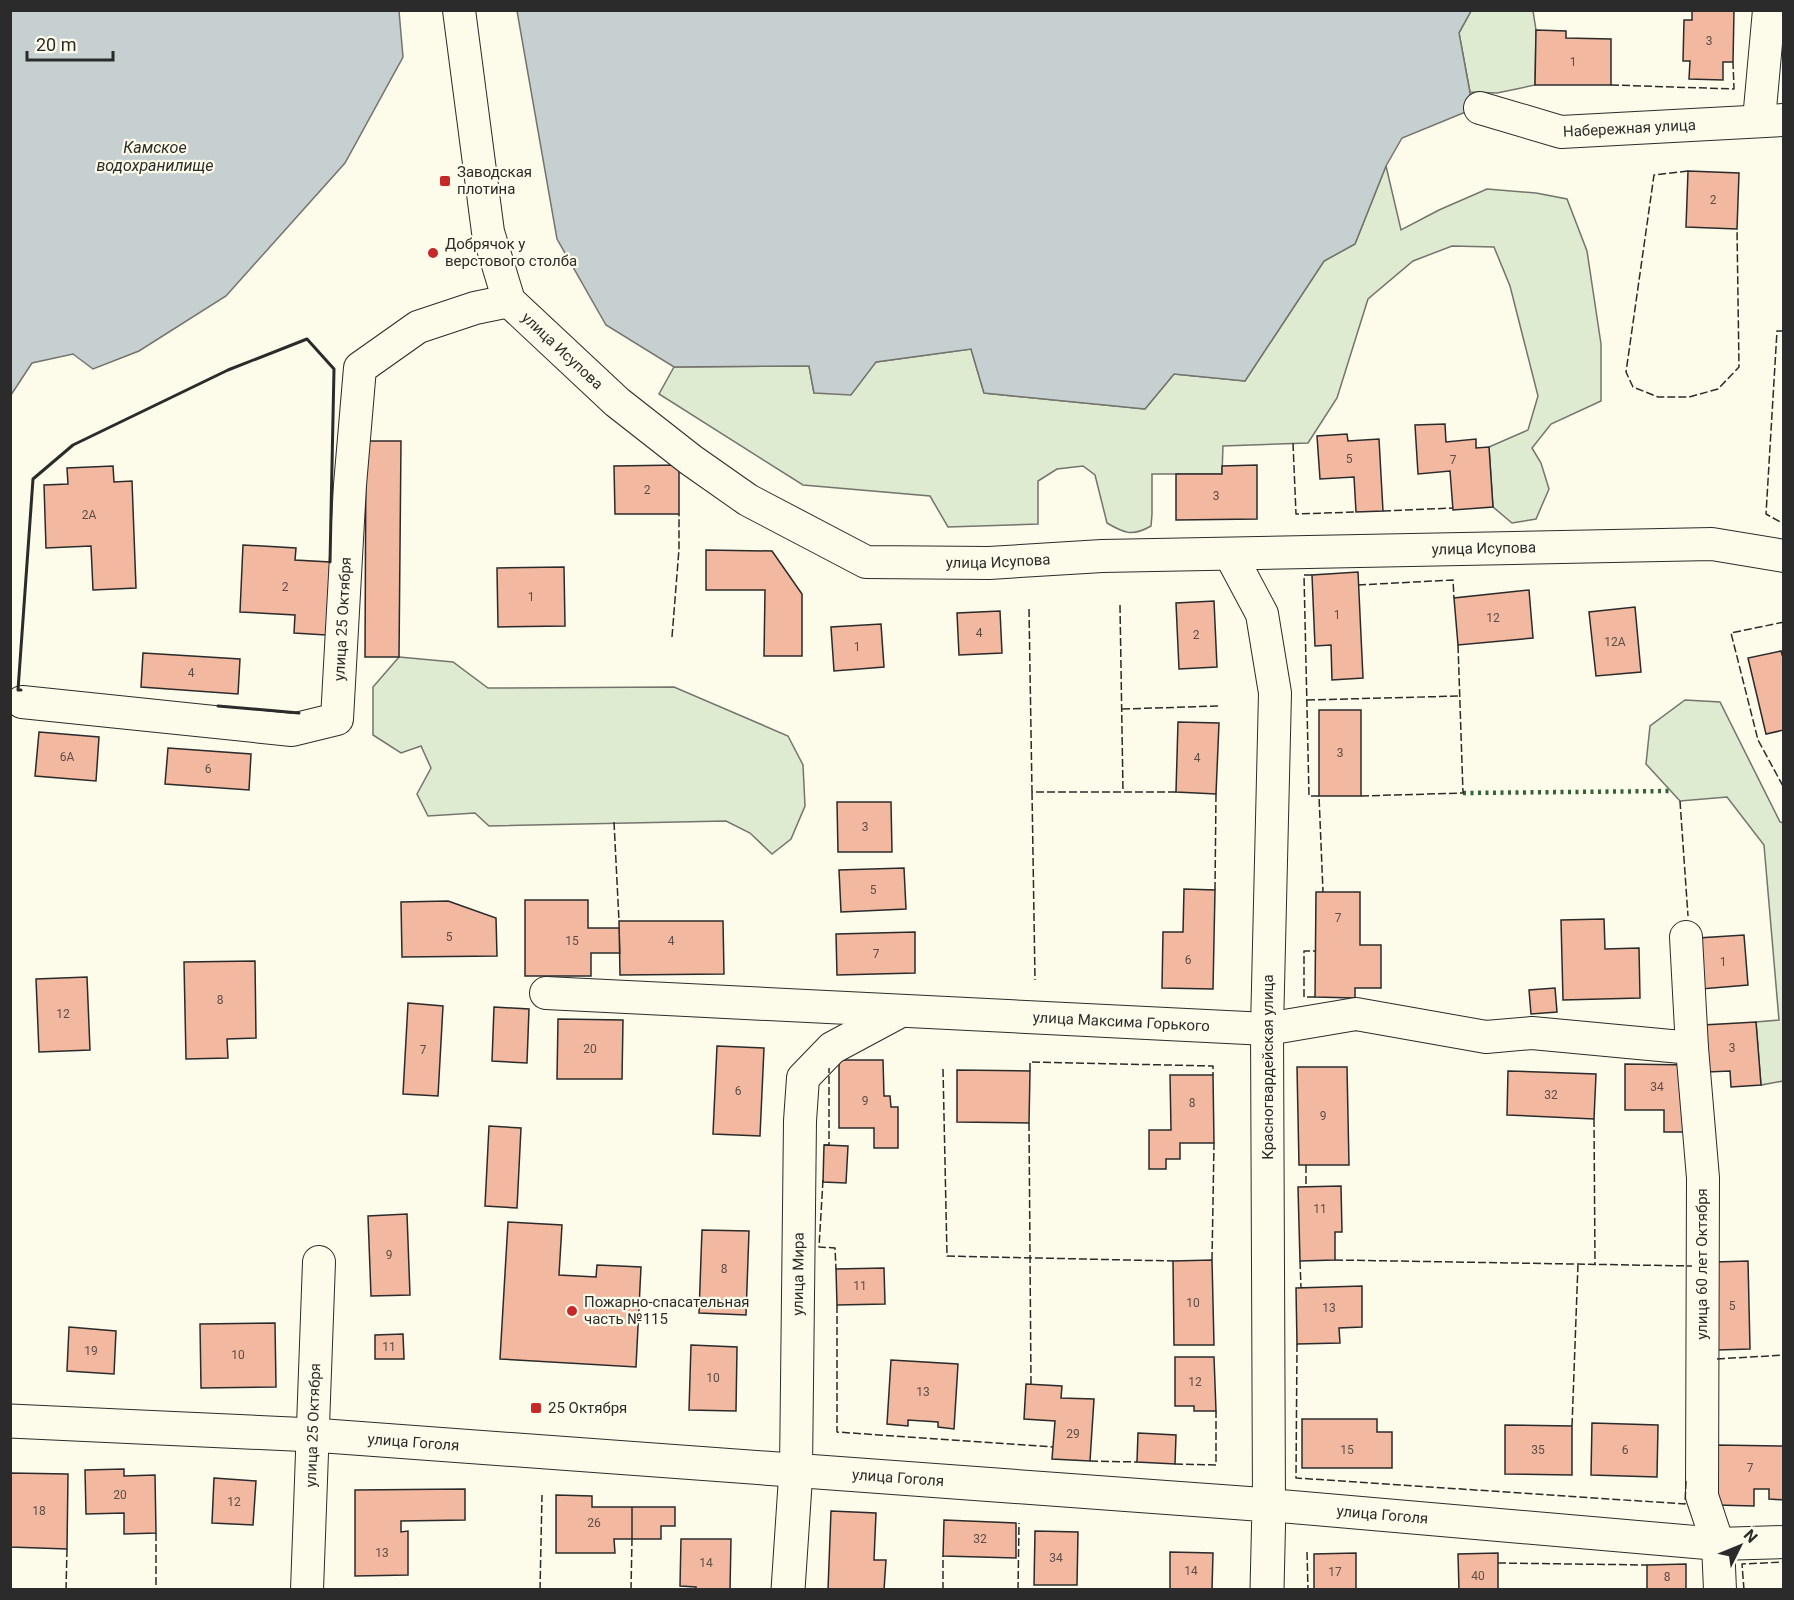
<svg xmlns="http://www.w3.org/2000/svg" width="1794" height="1600" font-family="Roboto,sans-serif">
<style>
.green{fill:#deebd1;stroke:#74746e;stroke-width:1.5}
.water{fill:#c7d0d0;stroke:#74746e;stroke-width:1.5}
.building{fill:#f2b8a0;stroke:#2b2b2b;stroke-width:1.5}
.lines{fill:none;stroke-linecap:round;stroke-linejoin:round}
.minor-casing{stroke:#2b2b2b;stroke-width:34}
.major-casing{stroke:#2b2b2b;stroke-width:35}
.minor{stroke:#fdfbea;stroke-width:32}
.major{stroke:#fdfbea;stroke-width:33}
.hedge{stroke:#34623c;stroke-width:4.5;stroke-dasharray:3 4.5;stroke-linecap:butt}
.fence{stroke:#2b2b2b;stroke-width:1.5;stroke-dasharray:8 3;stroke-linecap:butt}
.wall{stroke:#2b2b2b;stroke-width:3}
.poi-dot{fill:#c62828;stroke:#fdfbea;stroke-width:2}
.labels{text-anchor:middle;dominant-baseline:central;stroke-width:4.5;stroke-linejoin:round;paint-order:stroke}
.number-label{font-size:12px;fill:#5d4e48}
.street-label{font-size:15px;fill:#2b2b2b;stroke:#fdfbea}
.poi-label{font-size:15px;fill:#2b2b2b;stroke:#fdfbea;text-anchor:start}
.water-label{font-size:16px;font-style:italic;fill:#2b2b2b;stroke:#fdfbea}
</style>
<rect width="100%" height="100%" fill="#fdfbea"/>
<path class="green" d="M1471,11H1533L1536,30L1535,85L1497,93L1470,92L1459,33Z
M1386,166L1401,230L1439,210L1487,189L1536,193L1567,199L1587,251L1601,344V401L1551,424L1532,448L1541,463L1549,489L1536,519L1512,523L1493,507L1489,447L1528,430L1538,396L1510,286L1494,247L1452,246L1413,261L1368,299L1337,398L1308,443L1223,446L1222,474H1152V514L1151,526C1132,537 1124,533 1107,523L1095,475L1083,466L1057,469L1038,481V524L948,527L930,496L803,485L659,394L674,367L809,366L814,393L876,362L971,349L984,393L1145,409L1174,374L1245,381L1324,261L1355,244Z
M399,657L453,662L488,688L674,687L788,736L803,765L805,806L791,839L772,854L750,833L726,821L489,826L475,813L428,816L417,794L431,768L421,746L401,753L373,735V687Z
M1685,700L1720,702L1780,822L1783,823V1081L1761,1085L1756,1022L1779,1020L1764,845L1727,797L1680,801L1646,764L1650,726Z"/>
<path class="water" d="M11,10L399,11L403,57L345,163L226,296L139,351L93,369L73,354L32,363L11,395Z
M517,11H1471L1459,33L1473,109L1402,138L1386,166L1355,244L1324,261L1245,381L1174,374L1145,409L984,393L971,349L876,362L851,395L814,393L809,366L674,367L606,325L557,239Z"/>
<path class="building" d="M1692,10H1734L1733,62H1723V80L1689,79L1690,61H1683L1684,20H1692Z
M1536,30L1566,31V38L1611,39V85H1535Z
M1688,171L1739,173L1737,229L1686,227Z
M1445,424L1446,442L1476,439V448L1489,447L1493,507L1453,510L1450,471L1418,474L1415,425Z
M1347,434L1348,441L1379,439L1383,511L1356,512L1354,477L1320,479L1317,436Z
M366,441H401L399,657H365Z
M679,465V514H615L614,466Z
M1257,465V519L1176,520V474H1222V466Z
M113,466L114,482L132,481L136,588L93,590L91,546L46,548L44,485L68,484L67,468Z
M243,545L296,548L295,560L330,562L326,635L294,633L295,615L240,612Z
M706,550L772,551L802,594V656H764L765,590H706Z
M564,567L565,626L498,627L497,568Z
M1358,572L1363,678L1332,680L1331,645L1315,646L1312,575Z
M1529,590L1533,638L1458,645L1454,598Z
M1214,601L1217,667L1179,669L1176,603Z
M1635,607L1641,672L1596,676L1589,612Z
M1000,611L1002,653L959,655L957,613Z
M881,624L884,667L834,671L831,627Z
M1781,651L1784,661V730L1766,734L1748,658Z
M143,653L240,659L238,694L141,687Z
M1319,710H1361V796H1319Z
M1178,722L1219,723L1216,794L1176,792Z
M39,732L99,737L96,781L35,776Z
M168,748L251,754L249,790L165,784Z
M837,802H891L892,852H838Z
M904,868L906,909L841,912L839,870Z
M1184,889L1215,890L1213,989L1162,988L1163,932H1183Z
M1316,892H1360V945H1381V988H1355V998L1315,997Z
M525,900H588V928H619L620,953H591V976H525Z
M448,901L496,918L497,956L402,957L401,902Z
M1604,919L1605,949L1639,948L1640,998L1563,1000L1561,920Z
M619,921H723L724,974L620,975Z
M915,932V973L837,975L836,934Z
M1744,935L1748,985L1701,989L1698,938Z
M255,961L256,1038L227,1039L228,1058L186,1059L184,962Z
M87,977L90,1050L39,1052L36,979Z
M1555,988L1557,1012L1531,1014L1529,990Z
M408,1003L443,1006L438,1096L403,1094Z
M494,1007L529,1009L527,1063L492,1061Z
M558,1019L623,1020L622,1079H557Z
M1756,1022L1761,1085L1731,1087L1730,1071L1707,1072L1703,1025Z
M717,1046L764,1048L760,1136L713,1134Z
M839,1060H883L884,1096H890L891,1107H898V1148H874V1128H839Z
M1625,1064L1689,1065V1132H1664V1110H1625Z
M1297,1067H1347L1349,1165H1299Z
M957,1070L1030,1071L1029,1123L957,1122Z
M1508,1071L1596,1074L1594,1119L1507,1115Z
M1170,1075H1213L1214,1143H1180V1159H1166V1169H1149V1130H1171Z
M489,1126L521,1128L517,1208L485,1206Z
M824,1145L848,1146L846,1183L823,1182Z
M1341,1186L1342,1232H1335V1260L1300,1261L1298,1187Z
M407,1214L410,1295L371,1296L368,1216Z
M508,1222L562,1225L559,1275L596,1277L597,1265L641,1267L636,1367L500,1359Z
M702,1230L749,1231L746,1315L699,1313Z
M1212,1260L1214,1345H1174L1173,1261Z
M1748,1261L1750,1349L1717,1350L1715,1262Z
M884,1268L885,1304L837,1305L836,1269Z
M1362,1286V1327L1339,1328L1340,1343L1297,1344L1296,1288Z
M275,1323L276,1387L201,1388L200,1324Z
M69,1327L116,1331L114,1374L67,1371Z
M403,1334L404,1359H375V1335Z
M691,1345L737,1347L736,1411L689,1410Z
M1175,1357H1214L1216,1411H1194V1406H1175Z
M891,1360L958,1364L954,1429L938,1427V1422L908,1420V1426L887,1424Z
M1026,1384L1062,1386L1061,1398L1094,1399L1090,1461L1052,1459L1055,1421L1024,1419Z
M1302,1419H1377V1432H1392V1468H1302Z
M1592,1423L1658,1425L1657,1477L1591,1475Z
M1505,1425L1572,1426V1475L1505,1474Z
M1138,1433L1176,1435L1175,1464L1137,1462Z
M1716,1445L1784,1446V1500L1769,1499V1489H1754V1506L1716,1505Z
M124,1469V1476L155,1475L156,1533L124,1534V1513L86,1514L85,1470Z
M10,1473L68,1474L67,1549L10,1547Z
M214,1478L256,1481L253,1525L212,1523Z
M465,1489V1520L401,1521V1532L408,1531V1575L355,1576V1490Z
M556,1495L592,1496V1507H632V1539H614L615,1553H556Z
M632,1507H675V1526H661V1539H632Z
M831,1511L876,1513L874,1560H886L884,1590H828Z
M944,1520L1016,1523V1558L943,1556Z
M1035,1531L1078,1532L1077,1585H1034Z
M681,1539H731L730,1590H696V1587L680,1586Z
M1170,1552L1213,1553L1212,1590H1170Z
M1356,1553V1590H1314V1554Z
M1498,1553V1590H1459L1458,1554Z
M1686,1564V1590H1647V1565Z"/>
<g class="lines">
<defs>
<g id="minor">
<path id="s1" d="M459,10L488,232L509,301L617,402L691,460L748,500L866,562L989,563L1102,556L1712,544L1784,556"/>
<path id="s2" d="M1480,108L1561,132L1784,120"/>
<path d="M1759,120L1769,10"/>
<path id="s3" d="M1230,554L1262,614L1275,693L1267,1029L1269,1505L1718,1544L1784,1542"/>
<path id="s4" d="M22,702L292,730L337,719L350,485L360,368L418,327L475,308L509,301"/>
<path d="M1686,937L1692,1048L1703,1178L1702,1496L1718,1544L1720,1590"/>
<path id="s5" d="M546,993L1267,1029L1356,1014L1486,1037L1532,1033L1692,1048"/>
<path id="s6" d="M796,1470L800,1121L803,1078L832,1048L901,1011"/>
<path id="s7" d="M307,1590L319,1262"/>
</g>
<g id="major">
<path id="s8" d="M10,1421L313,1435L1269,1505L1267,1590"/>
<path d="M788,1590L796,1470"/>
</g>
</defs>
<use href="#minor" class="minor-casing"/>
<use href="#major" class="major-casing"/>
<use href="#minor" class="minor"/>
<use href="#major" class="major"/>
<path class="hedge" d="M1463,793L1671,791"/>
<path class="fence" d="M1611,85L1734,89L1733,62
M1688,171L1654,175L1626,372L1633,387L1658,397H1689L1718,389L1739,367L1737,229
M1784,331H1777L1766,514L1784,524
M1293,443L1296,514L1356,512
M1383,511L1453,508
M1312,575H1304L1309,796H1319L1323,892
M1358,585L1453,580L1454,598
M1120,605L1123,792
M1029,609L1032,792H1176
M1784,622L1731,633L1758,740L1784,788
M672,637L679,549V514
M1307,700L1460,696
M1122,709L1218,706
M1032,792L1035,980
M1361,796L1463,793L1458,645
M1680,801L1688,916
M614,822L619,921
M1215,890L1216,794
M1315,997H1304V951H1316
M943,1069L947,1256L1173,1261
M1030,1071V1062L1213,1066V1075
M1594,1119L1595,1264
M1029,1123L1031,1385
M824,1145H829V1068
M1306,1165V1187
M823,1180L819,1247L835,1248L836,1269
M1212,1260L1214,1143
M1335,1260L1692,1266
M1300,1261L1301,1288
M837,1305V1432L1053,1447
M1297,1344L1296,1478L1685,1504L1686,1481
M1717,1359L1784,1355
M1572,1426L1578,1264
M1090,1461L1137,1462
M1175,1464L1216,1465V1411
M156,1533V1590
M1307,1552L1308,1590
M1498,1563L1647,1565
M66,1590L67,1549
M540,1590L542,1495
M631,1590L632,1539
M943,1590V1556
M1018,1590L1019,1523
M1744,1590L1742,1564L1784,1562"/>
<path class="wall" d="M21,690H18L33,479L73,445L228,370L307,339L334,369L330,562
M218,706L299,713"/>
</g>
<g class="poi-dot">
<rect x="439" y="175" width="12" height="12" rx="3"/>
<circle cx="433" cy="253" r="6"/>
<circle cx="572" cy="1311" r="6"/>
<rect x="530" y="1402" width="12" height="12" rx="3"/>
</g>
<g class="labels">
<g class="number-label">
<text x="1709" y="41">3</text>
<text x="1573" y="62">1</text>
<text x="1713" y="200">2</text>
<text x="1349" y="459">5</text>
<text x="1453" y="460">7</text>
<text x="647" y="490">2</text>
<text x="1216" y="496">3</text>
<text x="89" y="515">2А</text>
<text x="285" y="587">2</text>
<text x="531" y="597">1</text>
<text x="1337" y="615">1</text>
<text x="1493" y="618">12</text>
<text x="979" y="633">4</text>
<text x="1196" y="635">2</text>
<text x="1615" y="642">12А</text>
<text x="857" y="647">1</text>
<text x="191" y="673">4</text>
<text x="1340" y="753">3</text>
<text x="67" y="757">6А</text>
<text x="1197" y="758">4</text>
<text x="208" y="769">6</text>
<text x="865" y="827">3</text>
<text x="873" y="890">5</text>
<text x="1338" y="918">7</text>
<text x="449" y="937">5</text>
<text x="572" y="941">15</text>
<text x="671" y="941">4</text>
<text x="876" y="954">7</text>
<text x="1188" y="960">6</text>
<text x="1723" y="962">1</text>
<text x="220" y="1000">8</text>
<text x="63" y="1014">12</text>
<text x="1732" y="1048">3</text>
<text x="590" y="1049">20</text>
<text x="423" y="1050">7</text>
<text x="1657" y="1087">34</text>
<text x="738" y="1091">6</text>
<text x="1551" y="1095">32</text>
<text x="865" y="1101">9</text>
<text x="1192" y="1103">8</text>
<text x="1323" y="1116">9</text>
<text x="1320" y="1209">11</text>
<text x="389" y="1255">9</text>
<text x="724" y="1269">8</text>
<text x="860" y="1286">11</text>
<text x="1193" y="1303">10</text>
<text x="1732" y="1306">5</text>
<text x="1329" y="1308">13</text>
<text x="389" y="1347">11</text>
<text x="91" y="1351">19</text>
<text x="238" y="1355">10</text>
<text x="713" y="1378">10</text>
<text x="1195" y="1382">12</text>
<text x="923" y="1392">13</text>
<text x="1073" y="1434">29</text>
<text x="1347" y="1450">15</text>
<text x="1538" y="1450">35</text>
<text x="1625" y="1450">6</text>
<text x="1750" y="1468">7</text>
<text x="120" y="1495">20</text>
<text x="234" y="1502">12</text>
<text x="39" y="1511">18</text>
<text x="594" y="1523">26</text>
<text x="980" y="1539">32</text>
<text x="382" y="1553">13</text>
<text x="1056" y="1558">34</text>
<text x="706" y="1563">14</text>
<text x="1191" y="1571">14</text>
<text x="1335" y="1572">17</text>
<text x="1478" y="1576">40</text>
<text x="1667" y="1577">8</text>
</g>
<g class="street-label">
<text stroke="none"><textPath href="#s2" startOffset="153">Набережная улица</textPath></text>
<text stroke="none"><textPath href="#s1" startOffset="369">улица Исупова</textPath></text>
<text stroke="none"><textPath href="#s1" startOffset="1359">улица Исупова</textPath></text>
<text stroke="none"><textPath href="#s1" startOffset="873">улица Исупова</textPath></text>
<text stroke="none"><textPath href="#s4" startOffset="418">улица 25 Октября</textPath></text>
<text stroke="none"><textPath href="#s5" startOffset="576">улица Максима Горького</textPath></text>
<text transform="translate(1268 1067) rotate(-90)">Красногвардейская улица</text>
<text transform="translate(1702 1264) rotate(-90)">улица 60 лет Октября</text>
<text stroke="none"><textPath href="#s6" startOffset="196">улица Мира</textPath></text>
<text stroke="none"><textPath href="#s7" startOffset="165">улица 25 Октября</textPath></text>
<text stroke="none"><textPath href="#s8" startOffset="404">улица Гоголя</textPath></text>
<text stroke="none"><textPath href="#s8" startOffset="890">улица Гоголя</textPath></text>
<text stroke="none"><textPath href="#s3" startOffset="1074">улица Гоголя</textPath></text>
</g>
<g class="poi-label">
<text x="457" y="172">Заводская<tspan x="457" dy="17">плотина</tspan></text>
<text x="445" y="244">Добрячок у<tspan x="445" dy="17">верстового столба</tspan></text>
<text x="584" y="1302">Пожарно-спасательная<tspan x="584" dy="17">часть №115</tspan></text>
<text x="548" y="1408">25 Октября</text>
</g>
<g class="water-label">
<text x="155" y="147">Камское<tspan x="155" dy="18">водохранилище</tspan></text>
</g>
</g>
<rect width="1794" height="1600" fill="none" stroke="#2b2b2b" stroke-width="24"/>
<g transform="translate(1740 1546) rotate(47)" stroke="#fdfbea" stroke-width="4.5" paint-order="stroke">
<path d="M0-4.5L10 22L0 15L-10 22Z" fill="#2b2b2b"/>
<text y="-9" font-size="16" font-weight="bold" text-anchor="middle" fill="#2b2b2b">N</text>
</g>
<path d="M27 51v9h86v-9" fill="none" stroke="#2b2b2b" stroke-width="3"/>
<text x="36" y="51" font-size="18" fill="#2b2b2b" stroke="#fdfbea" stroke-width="4.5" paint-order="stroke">20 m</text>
</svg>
